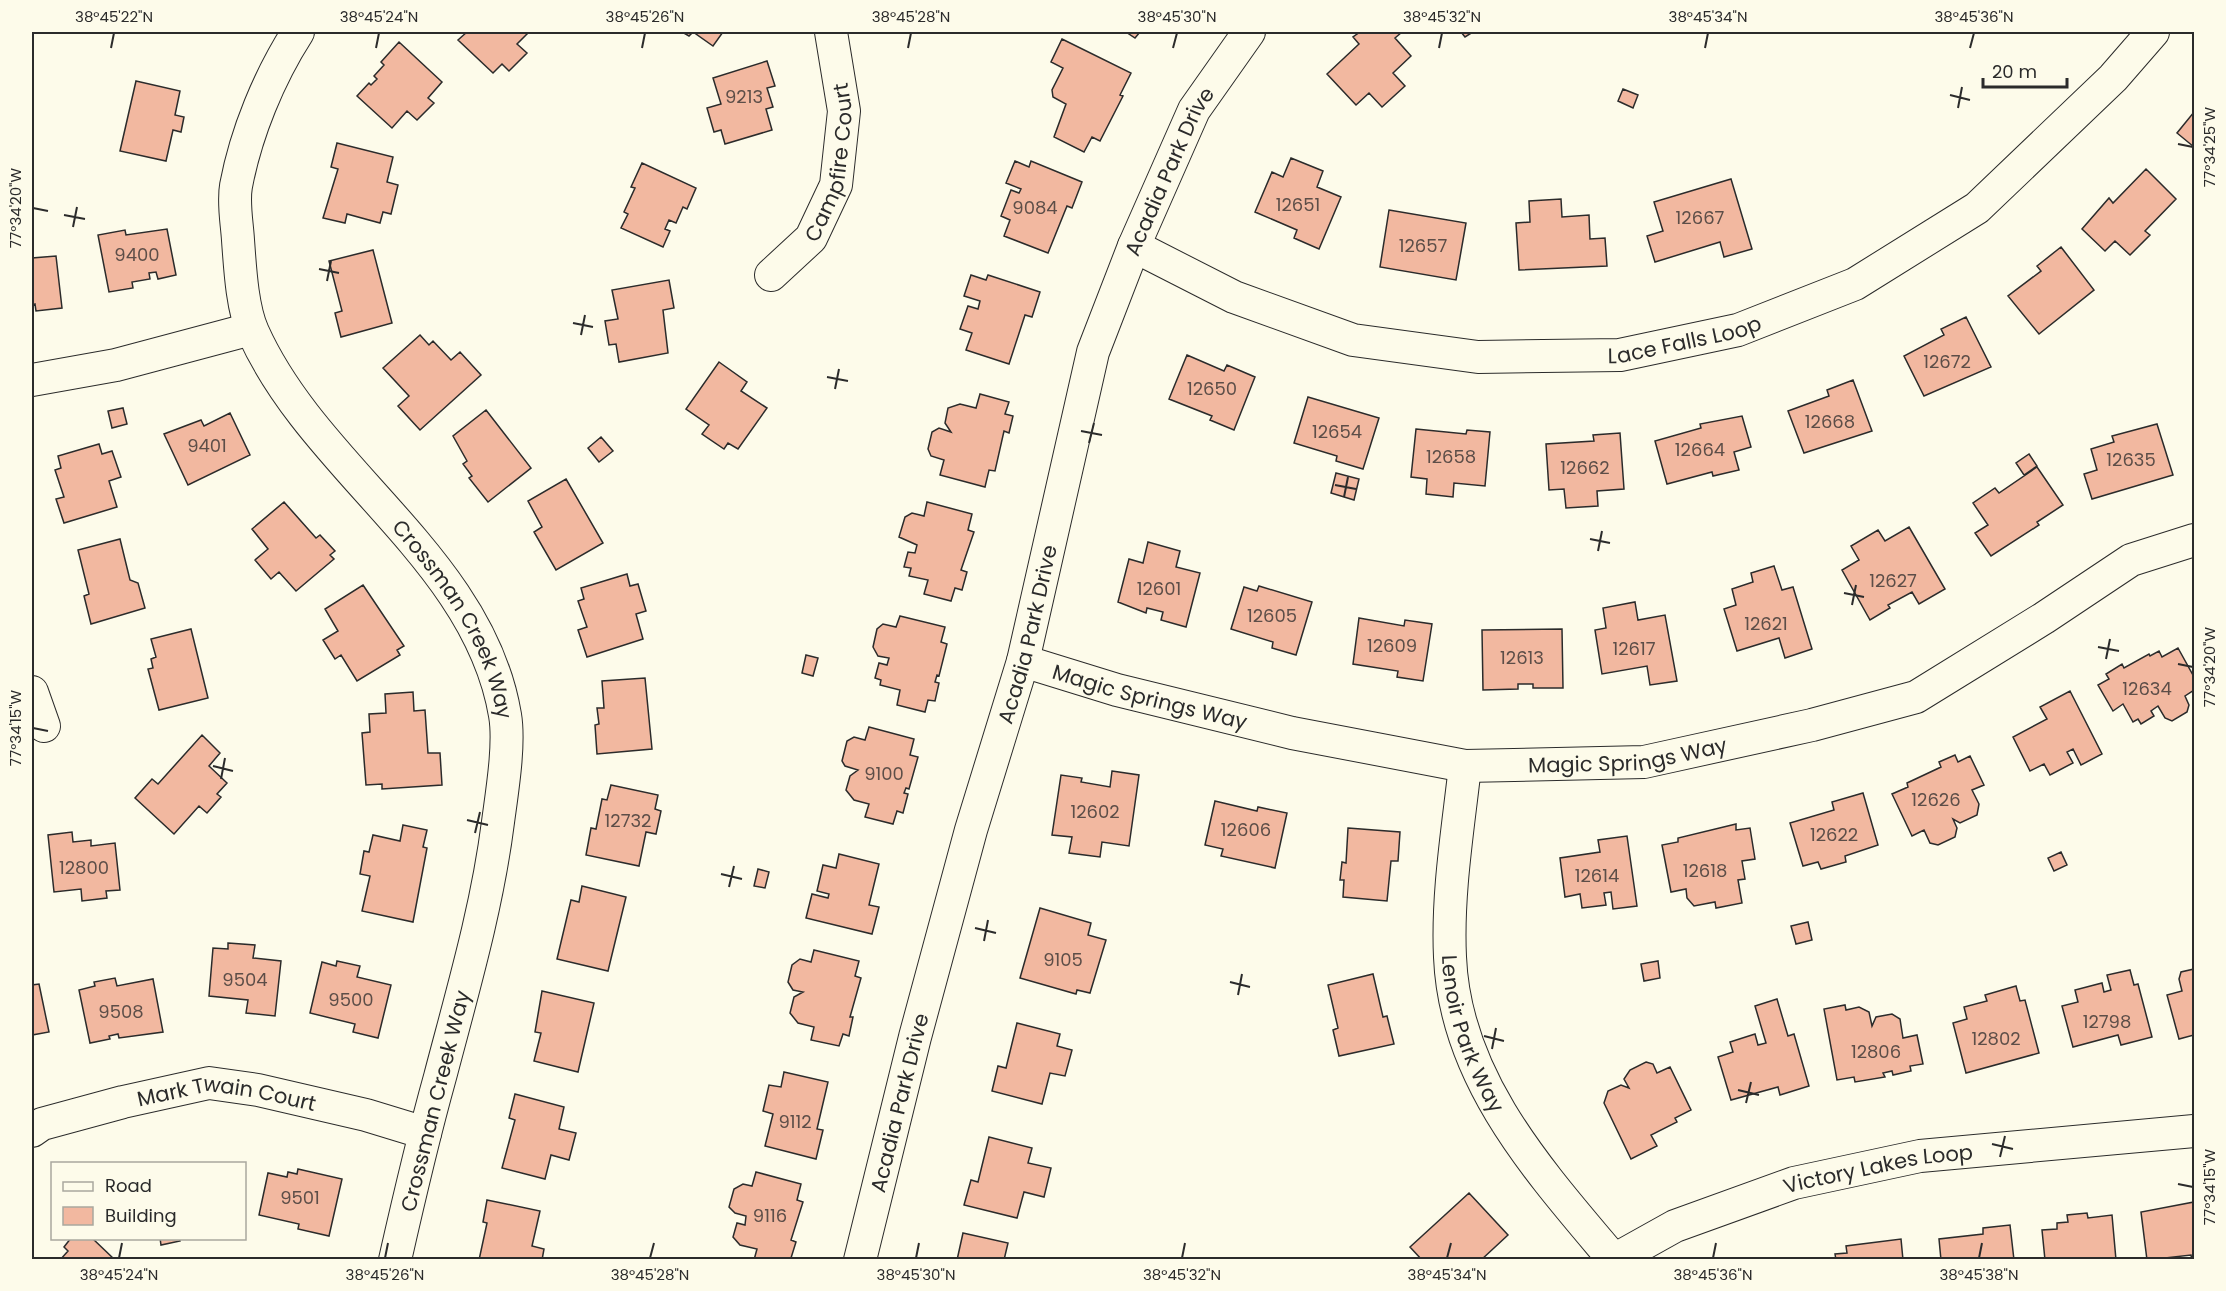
<svg xmlns="http://www.w3.org/2000/svg" width="2226" height="1291" font-family="Poppins,sans-serif">
<style>
.building{fill:#f2b8a0;stroke:#2b2b2b;stroke-width:1.5}
.lines{fill:none;stroke-linecap:round;stroke-linejoin:round}
.minor-casing{stroke:#2b2b2b;stroke-width:34}
.minor{stroke:#fdfbea;stroke-width:32}
.ticks{fill:none;stroke:#2b2b2b;stroke-width:2}
.labels{text-anchor:middle;dominant-baseline:central;stroke-width:4.5;stroke-linejoin:round;paint-order:stroke}
.number-label{font-size:18px;fill:#5d4e48}
.street-label{font-size:21px;fill:#2b2b2b;stroke:#fdfbea}
.neatline{fill:none;stroke:#2b2b2b;stroke-width:2}
.ticks-label{font-size:15px;text-anchor:middle;fill:#2b2b2b}
</style>
<rect width="100%" height="100%" fill="#fdfbea"/>
<path class="building" d="M467,32H529L517,44L527,53L509,71L502,64L493,73L458,40Z
M682,32H723L713,46L693,32L689,36Z
M1126,32H1140L1135,38Z
M1360,32H1402L1395,38L1411,56L1393,73L1405,86L1382,107L1369,93L1356,105L1327,74L1359,44L1353,37Z
M1461,32H1473L1465,37Z
M1062,39L1131,73L1120,95L1123,96L1100,141L1092,137L1084,152L1054,137L1066,104L1053,97L1052,90L1063,68L1051,62Z
M399,42L442,82L428,98L434,103L417,120L407,111L392,128L357,96L369,83L371,85L377,79L374,76L384,65L381,62Z
M767,61L775,86L767,88L773,107L766,109L772,130L725,144L721,130L714,132L707,108L721,104L713,78Z
M136,81L180,91L175,115L184,117L181,132L173,130L166,161L120,151Z
M1623,89L1638,95L1633,108L1618,101Z
M2194,112V147L2177,133Z
M337,143L393,157L387,182L398,185L391,214L383,212L380,223L347,214L345,223L323,218L338,169L331,167Z
M1291,158L1323,171L1317,187L1341,197L1319,249L1294,238L1297,230L1255,212L1272,172L1283,177Z
M1015,161L1029,167L1031,161L1082,182L1072,208L1067,206L1048,253L1004,236L1010,220L1001,216L1011,190L1019,193L1021,189L1006,183Z
M642,163L696,188L687,209L683,207L676,223L669,220L665,229L670,231L663,247L621,228L628,214L624,212L635,188L631,187Z
M2146,169L2176,199L2145,231L2150,235L2130,255L2115,241L2105,251L2082,229L2109,198L2113,203Z
M1731,179L1752,249L1724,257L1720,242L1655,262L1647,236L1663,231L1654,202Z
M1561,199L1562,217L1589,215L1590,239L1605,238L1607,266L1519,270L1516,223L1530,222L1529,201Z
M1389,210L1466,223L1456,280L1380,267Z
M167,229L176,275L158,279L156,272L149,273L150,279L132,282L133,288L109,292L98,235L125,230L126,235Z
M2061,247L2094,290L2039,334L2008,296L2041,271L2037,266Z
M373,250L392,323L341,337L335,313L342,311L329,261Z
M56,256L62,308L36,311L35,304L32,305V258Z
M971,275L986,280L988,275L1040,292L1032,317L1025,315L1009,364L966,350L972,333L960,329L968,306L978,309L980,301L964,296Z
M669,280L674,308L663,310L668,353L619,362L616,344L609,345L605,321L618,319L612,290Z
M1966,317L1991,367L1924,396L1904,356L1944,335L1941,329Z
M420,335L429,345L433,341L451,360L460,352L481,375L420,430L398,406L409,396L383,368Z
M1187,355L1224,371L1227,365L1255,377L1234,430L1210,420L1212,416L1169,399Z
M719,362L747,382L741,391L767,408L738,449L728,443L724,449L702,434L709,425L686,409Z
M1853,380L1872,431L1804,453L1788,411L1829,396L1827,390Z
M980,394L1009,402L1005,414L1013,416L1009,433L1004,431L995,471L989,470L985,487L940,475L944,460L931,456L928,449L932,432L939,428L951,432L945,423L948,408L960,404L976,408Z
M1308,397L1379,418L1363,469L1336,461L1337,456L1294,443Z
M123,408L127,424L112,428L108,411Z
M486,410L531,468L488,502L469,478L472,476L463,464L467,461L453,436Z
M230,413L250,455L188,485L164,434L201,420L204,426Z
M1742,416L1751,447L1734,452L1739,470L1713,476L1712,472L1667,484L1655,441L1701,428L1700,424Z
M2157,424L2173,475L2092,499L2084,474L2097,470L2091,449L2114,442L2112,436Z
M1416,429L1466,434L1467,430L1490,432L1485,486L1454,483L1453,497L1426,494L1427,479L1411,477Z
M1620,433L1624,489L1597,491L1598,506L1566,508L1564,489L1549,490L1546,444L1594,441L1593,435Z
M601,437L613,451L599,462L588,448Z
M99,444L102,454L112,451L121,477L109,481L117,507L64,523L56,499L64,497L55,470L61,468L58,456Z
M2029,454L2037,466L2024,475L2016,463Z
M2037,467L2063,505L2037,522L2039,525L1991,556L1975,533L1988,525L1973,503L1995,488L1999,493Z
M1336,473L1359,479L1354,500L1331,493Z
M566,479L603,543L556,570L534,532L542,527L528,501Z
M284,502L316,538L320,535L335,551L330,555L334,559L296,591L279,572L271,579L255,560L268,549L252,529Z
M927,502L972,514L968,530L974,532L961,570L967,572L962,590L955,588L951,601L924,594L928,580L909,576L911,568L904,567L908,552L915,553L917,545L899,537L905,517L912,513L924,516Z
M1909,527L1945,589L1919,604L1912,592L1888,605L1890,608L1870,620L1842,570L1859,560L1851,546L1878,530L1885,541Z
M120,539L130,580L138,583L145,608L91,624L84,596L89,594L78,550Z
M1148,542L1180,551L1176,567L1200,573L1186,627L1161,620L1163,612L1147,608L1146,613L1118,602L1129,559L1143,563Z
M1774,566L1782,590L1793,587L1812,649L1785,658L1779,638L1737,651L1724,609L1736,605L1732,589L1753,582L1751,573Z
M627,574L630,586L638,584L646,611L636,614L643,639L587,657L578,630L587,627L578,601L584,599L581,588Z
M363,585L404,646L397,650L400,655L357,681L341,655L335,659L323,640L338,631L325,609Z
M1259,586L1312,602L1296,655L1272,648L1273,642L1231,629L1244,587L1257,591Z
M1635,602L1638,620L1665,615L1677,681L1650,685L1647,666L1602,674L1595,630L1606,628L1603,608Z
M900,616L945,627L941,642L947,644L939,676L937,675L935,682L939,683L935,701L928,700L925,712L897,705L900,690L880,685L881,680L875,678L879,663L887,665L889,658L878,656L873,647L877,629L883,624L896,627Z
M1359,618L1404,626L1405,620L1432,624L1423,681L1397,677L1398,671L1353,664Z
M191,629L208,698L159,710L148,669L153,668L151,659L156,657L151,639Z
M1562,629L1563,688H1533V684H1518V689L1483,690L1482,630Z
M2178,648L2194,677V690L2185,696L2189,705L2187,712L2172,721L2165,718L2158,706L2151,711L2154,716L2141,724L2138,719L2133,722L2123,704L2113,711L2098,685L2109,679L2106,674L2122,664L2124,668L2149,654L2150,656L2159,651L2162,657Z
M806,655L818,658L813,676L802,673Z
M645,678L652,749L597,754L595,725L599,724L597,708H604L602,681Z
M2070,691L2102,754L2081,765L2073,749L2067,752L2073,763L2050,775L2044,764L2030,771L2013,737L2047,719L2040,707Z
M413,692L414,711L425,710L428,753H440L442,785L382,789V784L366,785L362,733L370,732L369,714L386,713L385,694Z
M869,727L914,739L910,755L918,757L909,789L906,788L904,793L908,794L903,813L897,811L893,824L865,817L869,804L854,800L846,790L850,776L858,770L845,766L842,761L847,741L854,737L865,740Z
M202,735L220,753L209,766L227,783L217,794L221,797L207,813L199,806L174,834L135,798L152,779L158,784Z
M1955,755L1958,762L1970,756L1984,785L1972,790L1979,804L1977,815L1960,823L1953,819L1957,828L1955,837L1938,845L1930,843L1924,830L1912,836L1892,794L1908,787L1907,783L1941,767L1939,762Z
M1112,771L1139,775L1129,846L1102,842L1100,857L1069,853L1072,837L1052,835L1061,775L1082,778L1081,782L1110,787Z
M611,785L658,795L655,809L661,811L656,834L646,832L639,866L586,855L591,828L596,829L602,799L607,800Z
M1863,793L1878,845L1845,856L1846,862L1821,869L1818,862L1803,866L1790,823L1834,810L1832,802Z
M1215,801L1257,811L1258,807L1287,813L1275,868L1221,856L1223,849L1205,845Z
M1736,824V830L1750,828L1755,859L1742,861L1745,879L1738,880L1742,903L1716,908L1715,902L1694,906L1687,898L1686,889L1671,892L1662,845L1678,842V838Z
M403,825L427,830L423,847L427,848L413,922L362,911L370,876L360,874L364,851L369,852L373,835L400,841Z
M1348,828L1400,832L1398,861H1391L1387,901L1343,897L1344,880H1340L1342,862L1346,863Z
M72,832L73,842L91,840V846L115,843L120,890L106,891L107,898L82,901L81,889L54,892L48,835Z
M1627,836L1637,906L1613,909L1611,892L1604,893L1606,905L1582,908L1580,894L1565,897L1560,858L1600,852L1598,840Z
M2061,852L2067,865L2054,871L2048,858Z
M839,854L879,864L869,905L879,907L872,934L806,918L812,894L828,898L829,894L817,891L823,865L836,868Z
M758,869L769,872L765,888L754,886Z
M582,886L626,897L608,971L557,959L571,900L579,902Z
M1040,908L1091,923L1088,935L1106,940L1090,993L1077,990L1076,994L1020,978Z
M1808,922L1812,940L1796,944L1791,926Z
M228,943L255,945L253,958L281,961L275,1016L246,1013L248,1000L209,996L213,948L228,949Z
M814,950L859,961L855,976L861,978L850,1017H853L849,1036L843,1034L839,1046L811,1040L814,1027L798,1023L790,1013L794,997L803,992L793,990L788,982L792,965L800,959L811,962Z
M337,961L360,966L357,977L391,985L378,1038L353,1032L355,1024L310,1013L322,962L336,966Z
M1658,961L1660,978L1644,981L1641,964Z
M2194,969V1035L2179,1039L2167,995L2182,991L2179,979L2181,972Z
M2130,970L2134,985L2138,984L2152,1037L2121,1045L2118,1035L2073,1047L2062,1006L2078,1002L2075,990L2102,983L2104,992L2111,990L2107,975Z
M1373,974L1383,1017L1387,1016L1394,1044L1339,1056L1333,1030L1338,1028L1328,985Z
M115,978L117,986L153,979L163,1032L119,1038L118,1034L109,1036L110,1039L90,1043L79,990L95,986L94,982Z
M39,984L49,1032L32,1035V985Z
M2016,986L2020,1001L2025,1000L2039,1053L1966,1073L1953,1023L1967,1019L1964,1007L1987,1001L1985,995Z
M542,991L594,1003L578,1072L534,1061L541,1033L535,1032Z
M1777,999L1788,1036L1794,1034L1809,1086L1780,1095L1778,1087L1731,1100L1718,1057L1733,1052L1730,1042L1755,1034L1758,1045L1766,1043L1755,1006Z
M1845,1005L1846,1010L1859,1007L1869,1012L1872,1026L1876,1017L1892,1014L1900,1019L1903,1038L1917,1035L1923,1064L1910,1066L1911,1071L1893,1075L1892,1071L1883,1073L1885,1077L1855,1082L1854,1077L1837,1080L1824,1009Z
M1017,1023L1060,1034L1057,1046L1072,1050L1065,1076L1050,1073L1042,1104L992,1091L998,1066L1006,1068Z
M1646,1062L1653,1064L1657,1073L1670,1067L1691,1110L1675,1118L1677,1122L1651,1135L1657,1146L1631,1159L1604,1103L1608,1091L1621,1085L1629,1088L1624,1079L1630,1070Z
M784,1072L828,1082L817,1129L823,1130L816,1159L765,1146L773,1114L763,1111L769,1085L781,1087Z
M515,1094L564,1107L559,1129L576,1133L569,1160L551,1155L545,1179L502,1168L515,1120L509,1118Z
M989,1137L1032,1148L1028,1163L1051,1168L1044,1197L1024,1192L1017,1218L964,1205L971,1180L978,1182Z
M298,1169L342,1179L329,1236L298,1229L299,1224L259,1215L268,1173L287,1177L288,1172L297,1174Z
M756,1172L801,1184L797,1200L803,1202L791,1240L796,1242L791,1258L754,1260L757,1249L740,1245L733,1237L737,1223L745,1225L746,1216L735,1213L729,1207L734,1189L743,1184L752,1186Z
M1469,1193L1508,1235L1481,1260H1422L1410,1247Z
M487,1200L540,1211L532,1246L544,1249L542,1260H479L487,1223L483,1222Z
M2194,1202V1260H2192L2191,1255L2147,1260L2141,1212Z
M2087,1213L2088,1218L2112,1215L2116,1260H2045L2042,1230L2057,1229V1223L2068,1222L2067,1215Z
M2010,1225L2014,1260H1941L1939,1239L1983,1234V1228Z
M963,1233L1008,1243L1004,1260H957Z
M71,1238H92L115,1260H60L68,1251L64,1247Z
M160,1238H179L180,1241L161,1245Z
M1901,1239L1903,1260H1836L1835,1254L1847,1253L1846,1246Z"/>
<g class="lines">
<defs>
<g id="minor">
<path id="s1" d="M298,32C269,77 246,133 236,186C233,203 237,223 238,240C240,267 242,308 253,332C315,471 479,559 505,715C510,744 502,792 498,822C487,909 462,993 440,1077C423,1138 409,1198 395,1260"/>
<path id="s2" d="M1134,246L1234,297L1353,340L1478,357L1620,355L1738,330L1855,284L1977,208L2113,78L2153,32"/>
<path id="s3" d="M771,275L811,238L836,185L844,111L831,32"/>
<path d="M32,380L116,365L251,329"/>
<path id="s4" d="M1023,661L1117,690L1292,733L1465,766L1644,762L1812,725L1916,697L2044,618L2131,560L2194,540"/>
<path d="M32,692L44,726"/>
<path id="s5" d="M1465,766C1458,829 1447,894 1450,957C1455,1079 1539,1171 1614,1260"/>
<path id="s6" d="M32,1131L42,1124L123,1102L209,1083L258,1090L366,1115L425,1133"/>
<path id="s7" d="M860,1260L915,1037L971,830L1023,661L1093,352L1134,246L1194,110L1249,32"/>
<path id="s8" d="M1614,1260L1675,1226L1794,1183L1920,1156L2194,1131"/>
</g>
</defs>
<use href="#minor" class="minor-casing"/>
<use href="#minor" class="minor"/>
</g>
<path class="ticks" d="M111,48L114,33M376,48L379,33M642,48L645,33M908,48L911,33M1173,48L1177,33M1439,48L1442,33M1705,48L1708,33M1970,48L1974,33M1950,95L1970,100M1958,108L1962,87M2178,144L2193,147M33,208L48,211M64,215L85,219M73,227L77,207M319,269L339,273M327,281L331,261M573,323L593,327M581,335L585,315M827,377L848,381M835,389L839,369M1081,431L1102,435M1089,443L1094,423M1335,485L1356,489M1344,497L1348,477M1590,539L1610,543M1598,551L1602,531M1844,593L1864,597M1852,605L1856,585M2098,647L2119,651M2106,659L2110,639M2178,664L2193,667M33,728L48,731M213,766L233,771M221,779L225,758M467,820L488,825M475,833L480,812M721,874L742,879M729,887L734,866M975,928L996,933M984,941L988,920M1230,982L1250,987M1238,995L1242,974M1484,1036L1504,1041M1492,1049L1496,1028M1738,1090L1759,1095M1746,1103L1751,1082M1992,1144L2013,1149M2000,1157L2005,1136M2178,1184L2193,1187M119,1258L122,1243M385,1258L388,1243M650,1258L654,1243M916,1258L919,1243M1182,1258L1185,1243M1447,1258L1451,1243M1713,1258L1716,1243M1979,1258L1982,1243"/>
<g class="labels">
<g class="number-label">
<text x="744" y="96">9213</text>
<text x="1298" y="204">12651</text>
<text x="1035" y="207">9084</text>
<text x="1700" y="217">12667</text>
<text x="1423" y="245">12657</text>
<text x="137" y="254">9400</text>
<text x="1947" y="361">12672</text>
<text x="1212" y="388">12650</text>
<text x="1830" y="421">12668</text>
<text x="1337" y="431">12654</text>
<text x="207" y="445">9401</text>
<text x="1700" y="449">12664</text>
<text x="1451" y="456">12658</text>
<text x="2131" y="459">12635</text>
<text x="1585" y="467">12662</text>
<text x="1893" y="580">12627</text>
<text x="1159" y="588">12601</text>
<text x="1272" y="615">12605</text>
<text x="1766" y="623">12621</text>
<text x="1392" y="645">12609</text>
<text x="1634" y="648">12617</text>
<text x="1522" y="657">12613</text>
<text x="2147" y="688">12634</text>
<text x="884" y="773">9100</text>
<text x="1936" y="799">12626</text>
<text x="1095" y="811">12602</text>
<text x="628" y="820">12732</text>
<text x="1246" y="829">12606</text>
<text x="1834" y="834">12622</text>
<text x="84" y="867">12800</text>
<text x="1705" y="870">12618</text>
<text x="1597" y="875">12614</text>
<text x="1063" y="959">9105</text>
<text x="245" y="979">9504</text>
<text x="351" y="999">9500</text>
<text x="121" y="1011">9508</text>
<text x="2107" y="1021">12798</text>
<text x="1996" y="1038">12802</text>
<text x="1876" y="1051">12806</text>
<text x="795" y="1121">9112</text>
<text x="300" y="1197">9501</text>
<text x="770" y="1215">9116</text>
</g>
<g class="street-label">
<text stroke="none"><textPath href="#s3" startOffset="134">Campfire Court</textPath></text>
<text stroke="none"><textPath href="#s7" startOffset="1134">Acadia Park Drive</textPath></text>
<text stroke="none"><textPath href="#s2" startOffset="573">Lace Falls Loop</textPath></text>
<text stroke="none"><textPath href="#s1" startOffset="668">Crossman Creek Way</textPath></text>
<text stroke="none"><textPath href="#s7" startOffset="648">Acadia Park Drive</textPath></text>
<text stroke="none"><textPath href="#s4" startOffset="132">Magic Springs Way</textPath></text>
<text stroke="none"><textPath href="#s4" startOffset="618">Magic Springs Way</textPath></text>
<text stroke="none"><textPath href="#s5" startOffset="272">Lenoir Park Way</textPath></text>
<text transform="translate(435 1101) rotate(-76)">Crossman Creek Way</text>
<text stroke="none"><textPath href="#s6" startOffset="202">Mark Twain Court</textPath></text>
<text stroke="none"><textPath href="#s7" startOffset="162">Acadia Park Drive</textPath></text>
<text stroke="none"><textPath href="#s8" startOffset="282">Victory Lakes Loop</textPath></text>
</g>
</g>
<rect width="2226" height="1291" fill="none" stroke="#fdfbea" stroke-width="66"/>
<rect x="51" y="1162" width="195" height="78" fill="#fdfbea" stroke="#a9a89e" stroke-width="1.5"/>
<rect x="63" y="1182" width="30" height="9" fill="#fdfbea" stroke="#a9a89e" stroke-width="1.5"/>
<text x="105" y="1192" font-size="18" fill="#2b2b2b">Road</text>
<rect x="63" y="1207" width="30" height="18" fill="#f2b8a0" stroke="#a9a89e" stroke-width="1.5"/>
<text x="105" y="1222" font-size="18" fill="#2b2b2b">Building</text>
<path d="M1983 78v9h84v-9" fill="none" stroke="#2b2b2b" stroke-width="3"/>
<text x="1992" y="78" font-size="18" fill="#2b2b2b" stroke="#fdfbea" stroke-width="4.5" paint-order="stroke">20 m</text>
<rect x="33" y="33" width="2160" height="1225" class="neatline"/>
<g class="ticks-label">
<text x="114" y="22">38°45'22"N</text>
<text x="379" y="22">38°45'24"N</text>
<text x="645" y="22">38°45'26"N</text>
<text x="911" y="22">38°45'28"N</text>
<text x="1177" y="22">38°45'30"N</text>
<text x="1442" y="22">38°45'32"N</text>
<text x="1708" y="22">38°45'34"N</text>
<text x="1974" y="22">38°45'36"N</text>
<text transform="translate(2210 147) rotate(-90)" y="5">77°34'25"W</text>
<text transform="translate(16 208) rotate(-90)" y="5">77°34'20"W</text>
<text transform="translate(2210 667) rotate(-90)" y="5">77°34'20"W</text>
<text transform="translate(16 728) rotate(-90)" y="5">77°34'15"W</text>
<text transform="translate(2210 1187) rotate(-90)" y="5">77°34'15"W</text>
<text x="119" y="1280">38°45'24"N</text>
<text x="385" y="1280">38°45'26"N</text>
<text x="650" y="1280">38°45'28"N</text>
<text x="916" y="1280">38°45'30"N</text>
<text x="1182" y="1280">38°45'32"N</text>
<text x="1447" y="1280">38°45'34"N</text>
<text x="1713" y="1280">38°45'36"N</text>
<text x="1979" y="1280">38°45'38"N</text>
</g>
</svg>
